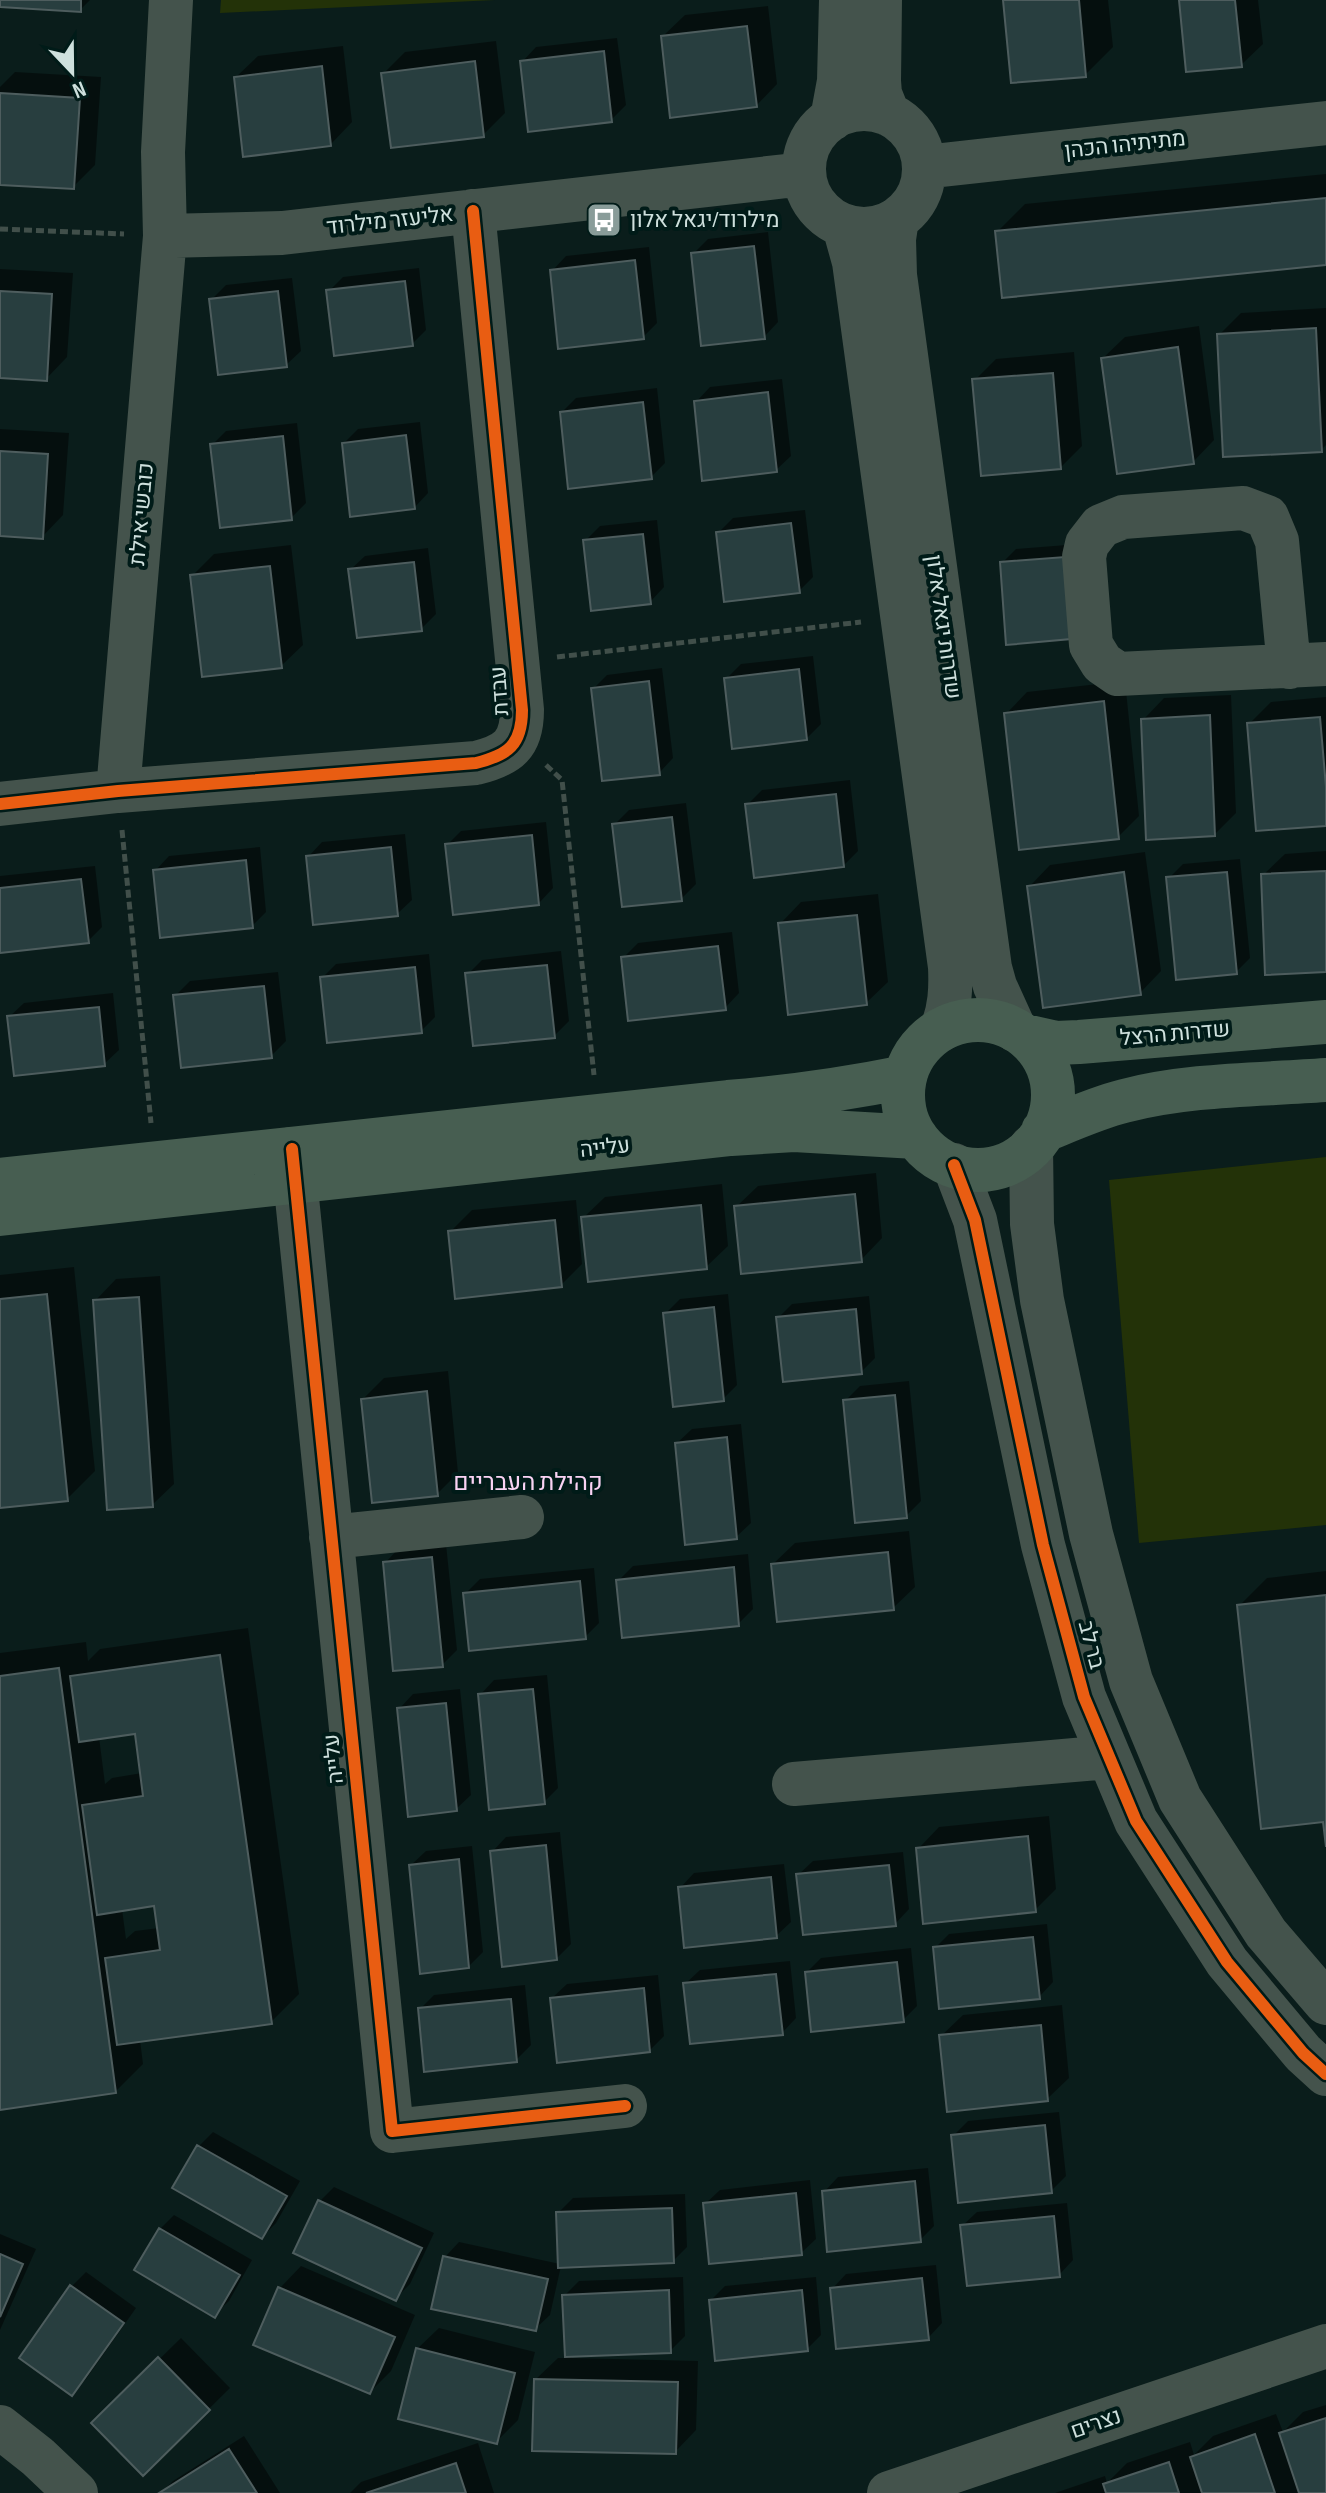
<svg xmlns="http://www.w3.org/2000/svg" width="1326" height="2493" font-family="'Sofia Sans Condensed',Heebo,sans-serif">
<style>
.green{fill:#233208}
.shadow{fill:#0007;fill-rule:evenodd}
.building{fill:#283e3f;stroke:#4e5d5e;stroke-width:2}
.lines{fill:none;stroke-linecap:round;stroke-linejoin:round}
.path{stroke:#414f4a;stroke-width:5;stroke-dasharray:8 4;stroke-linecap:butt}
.minor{stroke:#44534c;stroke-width:44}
.major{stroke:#475e51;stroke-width:44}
.cycleway-casing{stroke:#001b18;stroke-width:17}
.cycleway{stroke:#e95d12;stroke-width:12}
.labels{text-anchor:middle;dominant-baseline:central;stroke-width:8;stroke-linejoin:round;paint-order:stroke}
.street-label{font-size:22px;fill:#cee0dd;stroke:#001b18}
.poi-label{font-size:22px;fill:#cee0dd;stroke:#001b18;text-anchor:start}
.neighbourhood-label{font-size:24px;fill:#f9d3f4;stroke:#001b18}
</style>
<rect width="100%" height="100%" fill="#0a1d1b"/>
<path class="green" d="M221,0H495L220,13Z
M1326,1157V1525L1139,1543L1109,1180Z"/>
<path class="shadow" d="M2,0H90L80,10Z
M1005,0H1108L1113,47L1085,75Z
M1181,0H1258L1263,44L1241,65Z
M768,6L777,84L756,106L663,36L685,15Z
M617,38L626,105L611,120L522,62L536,47Z
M496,41L505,113L483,135L384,73L405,52Z
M343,46L352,122L331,144L236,77L258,56Z
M15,72L101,77L95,165L73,187L0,183V87Z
M1326,174V263L997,232L1025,204Z
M768,232L778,322L764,337L693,254L708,239Z
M649,247L657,323L643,337L552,271L566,256Z
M419,268L426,330L412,344L329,291L343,277Z
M0,269L73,273L67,357L46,379L0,376Z
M292,278L301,351L286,365L211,300L226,285Z
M1326,308V445L1321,450L1219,335L1241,313Z
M1199,326L1214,440L1193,462L1103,358L1125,337Z
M1074,352L1082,446L1060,468L975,380L996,359Z
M782,379L791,456L776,470L696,402L710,387Z
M657,388L665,463L651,477L562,412L576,398Z
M420,422L428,493L414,508L344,443L358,429Z
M297,423L306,503L291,518L212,445L226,431Z
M0,429L69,433L63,515L42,537L0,534Z
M805,510L813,577L799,591L718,533L733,518Z
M657,520L664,587L650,602L585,541L600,526Z
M1079,544L1070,637L1002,563L1016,549Z
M291,545L303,645L281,666L192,576L214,554Z
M428,548L436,614L421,629L350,570L365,556Z
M813,656L821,724L807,738L726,679L741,664Z
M662,668L673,758L659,773L593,689L607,675Z
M1125,681L1139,816L1118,837L1006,714L1027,692Z
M1231,695L1236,813L1214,835L1143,720L1164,698Z
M1326,697V824L1249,724L1271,702Z
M850,780L858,851L843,866L747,805L762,790Z
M686,803L696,884L681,899L614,825L629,810Z
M546,822L553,888L539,903L447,845L461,831Z
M405,834L412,900L397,914L308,857L322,842Z
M260,847L266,912L252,926L155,871L169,856Z
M1326,851V970L1263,875L1285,854Z
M1145,852L1161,971L1140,993L1029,887L1050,865Z
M1240,859L1250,958L1236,972L1169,878L1183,864Z
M95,866L102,927L88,941L0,951V876Z
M878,894L888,982L866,1003L780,924L801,902Z
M732,932L739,993L725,1008L623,958L638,943Z
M561,951L569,1021L554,1036L468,974L482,960Z
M429,954L435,1017L421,1031L322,978L336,964Z
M278,972L286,1041L271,1056L175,996L190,981Z
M113,993L119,1050L104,1064L9,1017L24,1003Z
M876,1173L882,1238L861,1260L736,1207L758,1186Z
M722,1184L728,1246L706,1267L583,1218L605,1197Z
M576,1200L582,1264L561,1285L450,1232L472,1210Z
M74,1267L95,1471L67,1499L0,1506V1275Z
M160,1276L174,1484L152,1505L95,1301L116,1279Z
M728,1294L737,1385L723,1399L665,1314L680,1299Z
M869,1296L875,1358L861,1372L778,1318L792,1304Z
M448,1371L458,1473L437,1494L363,1399L384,1378Z
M909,1381L921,1501L906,1516L845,1401L860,1386Z
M741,1424L751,1523L736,1537L677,1443L692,1429Z
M909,1531L915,1587L893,1608L773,1564L795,1543Z
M446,1544L457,1650L442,1665L385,1563L399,1548Z
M748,1554L753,1609L738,1624L619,1580L633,1566Z
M594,1568L599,1623L585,1637L465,1594L480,1579Z
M1326,1571V1829L1239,1606L1267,1578Z
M248,1628L299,1994L271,2022L140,2040L143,2064L115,2092L0,2108V1653L86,1642L88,1661L100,1649ZM136,1732L142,1773L112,1778L105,1784L99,1737ZM156,1904L159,1928L135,1931L126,1939L122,1909Z
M547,1675L558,1788L544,1802L480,1695L494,1680Z
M460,1689L471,1795L456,1809L399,1709L413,1694Z
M1049,1816L1056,1889L1035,1910L918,1849L939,1827Z
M560,1832L571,1944L556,1959L492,1852L506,1837Z
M472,1846L483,1952L468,1967L411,1865L426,1851Z
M903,1852L909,1909L895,1924L798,1875L813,1861Z
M784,1864L791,1922L776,1936L680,1888L694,1873Z
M1047,1924L1053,1982L1039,1997L935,1948L949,1934Z
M911,1948L917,2006L903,2020L807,1972L821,1958Z
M790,1961L796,2018L782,2033L685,1984L700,1970Z
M658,1975L664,2036L650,2050L552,1998L567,1984Z
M525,1985L531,2045L516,2060L420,2009L434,1995Z
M1062,2005L1069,2078L1047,2099L941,2036L963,2015Z
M1059,2112L1066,2176L1051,2191L953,2136L968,2121Z
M213,2132L300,2181L276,2223L262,2237L199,2146Z
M928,2168L934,2226L920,2240L824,2192L838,2177Z
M810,2180L816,2239L801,2253L705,2204L720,2190Z
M334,2187L434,2233L410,2284L396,2298L320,2201Z
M685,2194L687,2247L673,2261L561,2266L550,2315L535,2329L445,2257L459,2242L560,2264L558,2213L573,2198Z
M1067,2203L1073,2260L1059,2275L962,2226L977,2212Z
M174,2215L252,2260L229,2301L214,2315L160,2229Z
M0,2234L36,2249L0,2330Z
M936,2265L942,2323L928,2338L832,2289L846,2274Z
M301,2266L415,2315L391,2371L370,2392L256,2343L280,2288Z
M86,2272L136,2308L86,2379L72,2393L71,2287Z
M683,2277L685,2336L670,2351L572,2355V2358L698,2361L696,2430L675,2452L536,2379L558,2358H567L564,2296L579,2281Z
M816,2277L821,2335L807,2349L711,2300L725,2286Z
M439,2328L535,2352L518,2420L497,2441L417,2349Z
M181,2338L230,2388L143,2474L94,2423Z
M1326,2405V2493H1055L1105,2476L1107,2483L1127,2463L1190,2442L1194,2455L1213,2436L1276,2414L1283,2432L1303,2412Z
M244,2436L280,2493H161L173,2481Z
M478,2443L494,2493H350L361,2482Z"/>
<path class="building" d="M0,0H81V12L0,7Z
M1003,0H1079L1086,77L1011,83Z
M1179,0H1235L1242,67L1186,72Z
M747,26L757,107L670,118L661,36Z
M604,51L612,122L528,132L520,61Z
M475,61L484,137L391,148L381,73Z
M322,66L331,146L243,157L234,77Z
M0,93L80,98L74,189L0,185Z
M1326,198V265L1002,298L995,231Z
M754,246L765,339L701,346L691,253Z
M635,260L644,339L558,349L550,270Z
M405,281L413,346L334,356L326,290Z
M0,291L52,294L47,381L0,378Z
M278,291L287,367L218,375L209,299Z
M1316,328L1322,452L1223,457L1217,334Z
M1178,347L1194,464L1117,474L1101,358Z
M1053,373L1061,469L981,476L972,379Z
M768,392L777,472L702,481L694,401Z
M643,402L652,479L568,489L560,412Z
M406,435L415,509L350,517L342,443Z
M283,436L292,520L220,528L210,444Z
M0,451L48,454L43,539L0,536Z
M791,523L800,593L724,602L716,532Z
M643,534L651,604L591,611L583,540Z
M1065,557L1071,639L1006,645L1000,562Z
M414,562L422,631L357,638L348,569Z
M270,566L282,668L202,677L190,575Z
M799,669L807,740L732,749L724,678Z
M649,681L660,775L602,781L591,688Z
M1104,701L1119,839L1019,850L1004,713Z
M1210,715L1215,836L1146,840L1141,719Z
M1320,717L1326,787V826L1256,831L1247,723Z
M836,794L844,867L754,878L745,804Z
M672,817L682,901L622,907L612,824Z
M532,835L539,905L453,915L445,844Z
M391,847L398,916L313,925L306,856Z
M246,860L253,928L160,938L153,870Z
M1326,871V972L1265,975L1261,874Z
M1124,872L1141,995L1043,1008L1027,886Z
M1227,872L1237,974L1176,980L1166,877Z
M81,879L89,943L0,953V888Z
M857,915L867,1005L788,1015L778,923Z
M718,946L726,1010L628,1021L621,957Z
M547,965L555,1038L473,1046L465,973Z
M415,967L422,1033L327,1043L320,977Z
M264,986L272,1058L181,1068L173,995Z
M99,1007L105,1066L14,1076L7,1016Z
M855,1194L862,1262L741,1274L734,1206Z
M701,1205L707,1269L588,1282L581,1217Z
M555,1220L562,1287L455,1299L448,1231Z
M47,1294L68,1501L0,1508V1299Z
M139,1297L153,1507L107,1510L93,1300Z
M714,1307L724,1401L673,1407L663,1313Z
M856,1309L862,1374L783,1382L776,1317Z
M427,1391L438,1496L372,1503L361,1399Z
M895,1395L907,1518L855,1523L843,1400Z
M727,1437L737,1539L685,1545L675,1443Z
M888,1552L894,1610L777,1622L771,1564Z
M432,1557L443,1667L393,1671L383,1562Z
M734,1567L739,1626L622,1638L616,1580Z
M580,1581L586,1639L469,1651L463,1593Z
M1326,1595V1847L1323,1822L1261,1829L1237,1605Z
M220,1655L272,2024L117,2045L105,1958L160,1950L154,1906L97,1915L82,1805L143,1796L135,1734L79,1742L70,1676Z
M59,1668L116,2093L0,2110V1676Z
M533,1689L545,1804L489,1810L478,1694Z
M446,1703L457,1811L408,1817L397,1708Z
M1028,1836L1036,1912L923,1924L916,1848Z
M546,1845L557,1960L502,1967L490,1851Z
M459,1859L469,1968L420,1974L409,1865Z
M889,1865L896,1926L803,1935L796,1874Z
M771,1877L777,1938L684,1948L678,1887Z
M1033,1937L1040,1999L939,2009L933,1947Z
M897,1962L904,2022L811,2032L805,1972Z
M776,1974L783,2035L690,2044L683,1983Z
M644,1988L650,2052L557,2063L550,1998Z
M511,1999L517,2062L424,2072L418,2008Z
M1041,2025L1048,2101L947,2112L939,2035Z
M1045,2125L1052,2193L958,2203L951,2135Z
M197,2145L287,2196L262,2239L172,2188Z
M915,2181L921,2242L827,2252L822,2191Z
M796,2193L802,2255L709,2264L703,2203Z
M318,2200L422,2248L396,2301L293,2253Z
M672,2208L674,2263L558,2268L556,2212Z
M1054,2216L1060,2277L967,2286L960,2225Z
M159,2228L240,2275L215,2318L134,2270Z
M0,2254L23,2264L0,2317Z
M443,2256L548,2279L536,2331L431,2309Z
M922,2278L929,2340L836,2349L830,2288Z
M70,2285L124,2323L72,2396L19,2358Z
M278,2287L395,2337L370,2394L253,2345Z
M669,2290L671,2353L565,2357L562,2295Z
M802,2290L808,2351L715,2361L709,2300Z
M416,2348L515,2373L497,2444L398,2419Z
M158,2357L210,2410L143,2476L91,2423Z
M534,2379L678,2382L676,2454L532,2451Z
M1326,2418V2493H1299L1279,2433Z
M1255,2434L1275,2493H1202L1190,2457Z
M229,2449L257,2493H159Z
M1169,2462L1179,2493H1106L1103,2484Z
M456,2463L466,2493H366Z"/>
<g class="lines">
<path class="path" d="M0,229L124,234
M557,657L861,622
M546,765L562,780L594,1075
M122,830L151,1123"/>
<path class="minor" d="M880,0L879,81L880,94L888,114
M804 169a60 60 0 1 1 120 0a60 60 0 1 1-120 0Z
M832,119L839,81L841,0
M924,167L1326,123
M897,219L894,239L895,275L990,968L995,986L1015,1030
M844,226L854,262L950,967C951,989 950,1008 942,1029
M165,236L282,233L804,174
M1289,667L1277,541L1267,517L1243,508L1123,517L1101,526L1087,544L1084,557L1091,645L1102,663L1118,674L1326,664
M118,791L165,236L163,152L171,0
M0,804L118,791L476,763C508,755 522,745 522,710L473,211
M1031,1147L1032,1224L1042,1300L1091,1534L1131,1681L1180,1799L1266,1933L1326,2003
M292,1149L392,2131L625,2106
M954,1165L975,1220L1043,1545L1084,1697L1136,1821L1227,1962L1303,2053L1326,2074
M331,1537L522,1517
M794,1784L1109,1757
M0,2427L38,2457L76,2493
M889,2493L1326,2346"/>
<path class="major" d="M903 1095a75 75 0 1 1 150 0a75 75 0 1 1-150 0Z
M1025,1036L1056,1043L1079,1042L1326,1022
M1043,1131C1070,1120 1096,1108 1124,1101C1189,1084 1259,1085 1326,1080
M0,1180L728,1102C788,1097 846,1089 905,1077
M0,1214L731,1134L794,1130L916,1137"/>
<defs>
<path id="cycleway" d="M0,804L118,791L476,763C508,755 522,745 522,710L473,211
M292,1149L392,2131L625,2106
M954,1165L975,1220L1043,1545L1084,1697L1136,1821L1227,1962L1303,2053L1326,2074"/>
</defs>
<use href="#cycleway" class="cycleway-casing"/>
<use href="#cycleway" class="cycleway"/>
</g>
<defs>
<symbol id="bus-square" viewBox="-11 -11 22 22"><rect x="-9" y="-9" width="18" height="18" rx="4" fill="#899c99" stroke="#001b18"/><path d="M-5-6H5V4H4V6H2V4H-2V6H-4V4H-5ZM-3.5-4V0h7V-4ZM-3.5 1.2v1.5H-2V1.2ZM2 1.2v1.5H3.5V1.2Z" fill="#fff"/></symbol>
</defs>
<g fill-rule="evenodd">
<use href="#bus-square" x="584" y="200" width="40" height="40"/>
</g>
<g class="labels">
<g class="street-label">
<text transform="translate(1125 145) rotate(-6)">מתיתיהו הכהן</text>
<text transform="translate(390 221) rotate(-6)">אליעזר מילרוד</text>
<text transform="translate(142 514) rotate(-85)">כובשי אילת</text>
<text transform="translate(943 627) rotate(82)">שדרות יגאל אלון</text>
<text transform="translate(500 691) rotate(-94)">עבדת</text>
<text transform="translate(1175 1034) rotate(-5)">שדרות הרצל</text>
<text transform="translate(605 1148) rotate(-6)">עלייה</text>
<text transform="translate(1091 1645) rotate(75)">בר לב</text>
<text transform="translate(334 1759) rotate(-96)">עלייה</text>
<text transform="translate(1096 2424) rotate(-19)">נצרים</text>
</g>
<g class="poi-label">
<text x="630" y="220">מילרוד/יגאל אלון</text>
</g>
<g class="neighbourhood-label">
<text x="528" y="1482">קהילת העבריים</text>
</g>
</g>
<g transform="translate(72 72) rotate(158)" stroke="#001b18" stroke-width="6" paint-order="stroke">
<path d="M0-6L14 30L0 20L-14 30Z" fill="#cee0dd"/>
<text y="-12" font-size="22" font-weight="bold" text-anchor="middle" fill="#cee0dd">N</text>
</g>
</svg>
